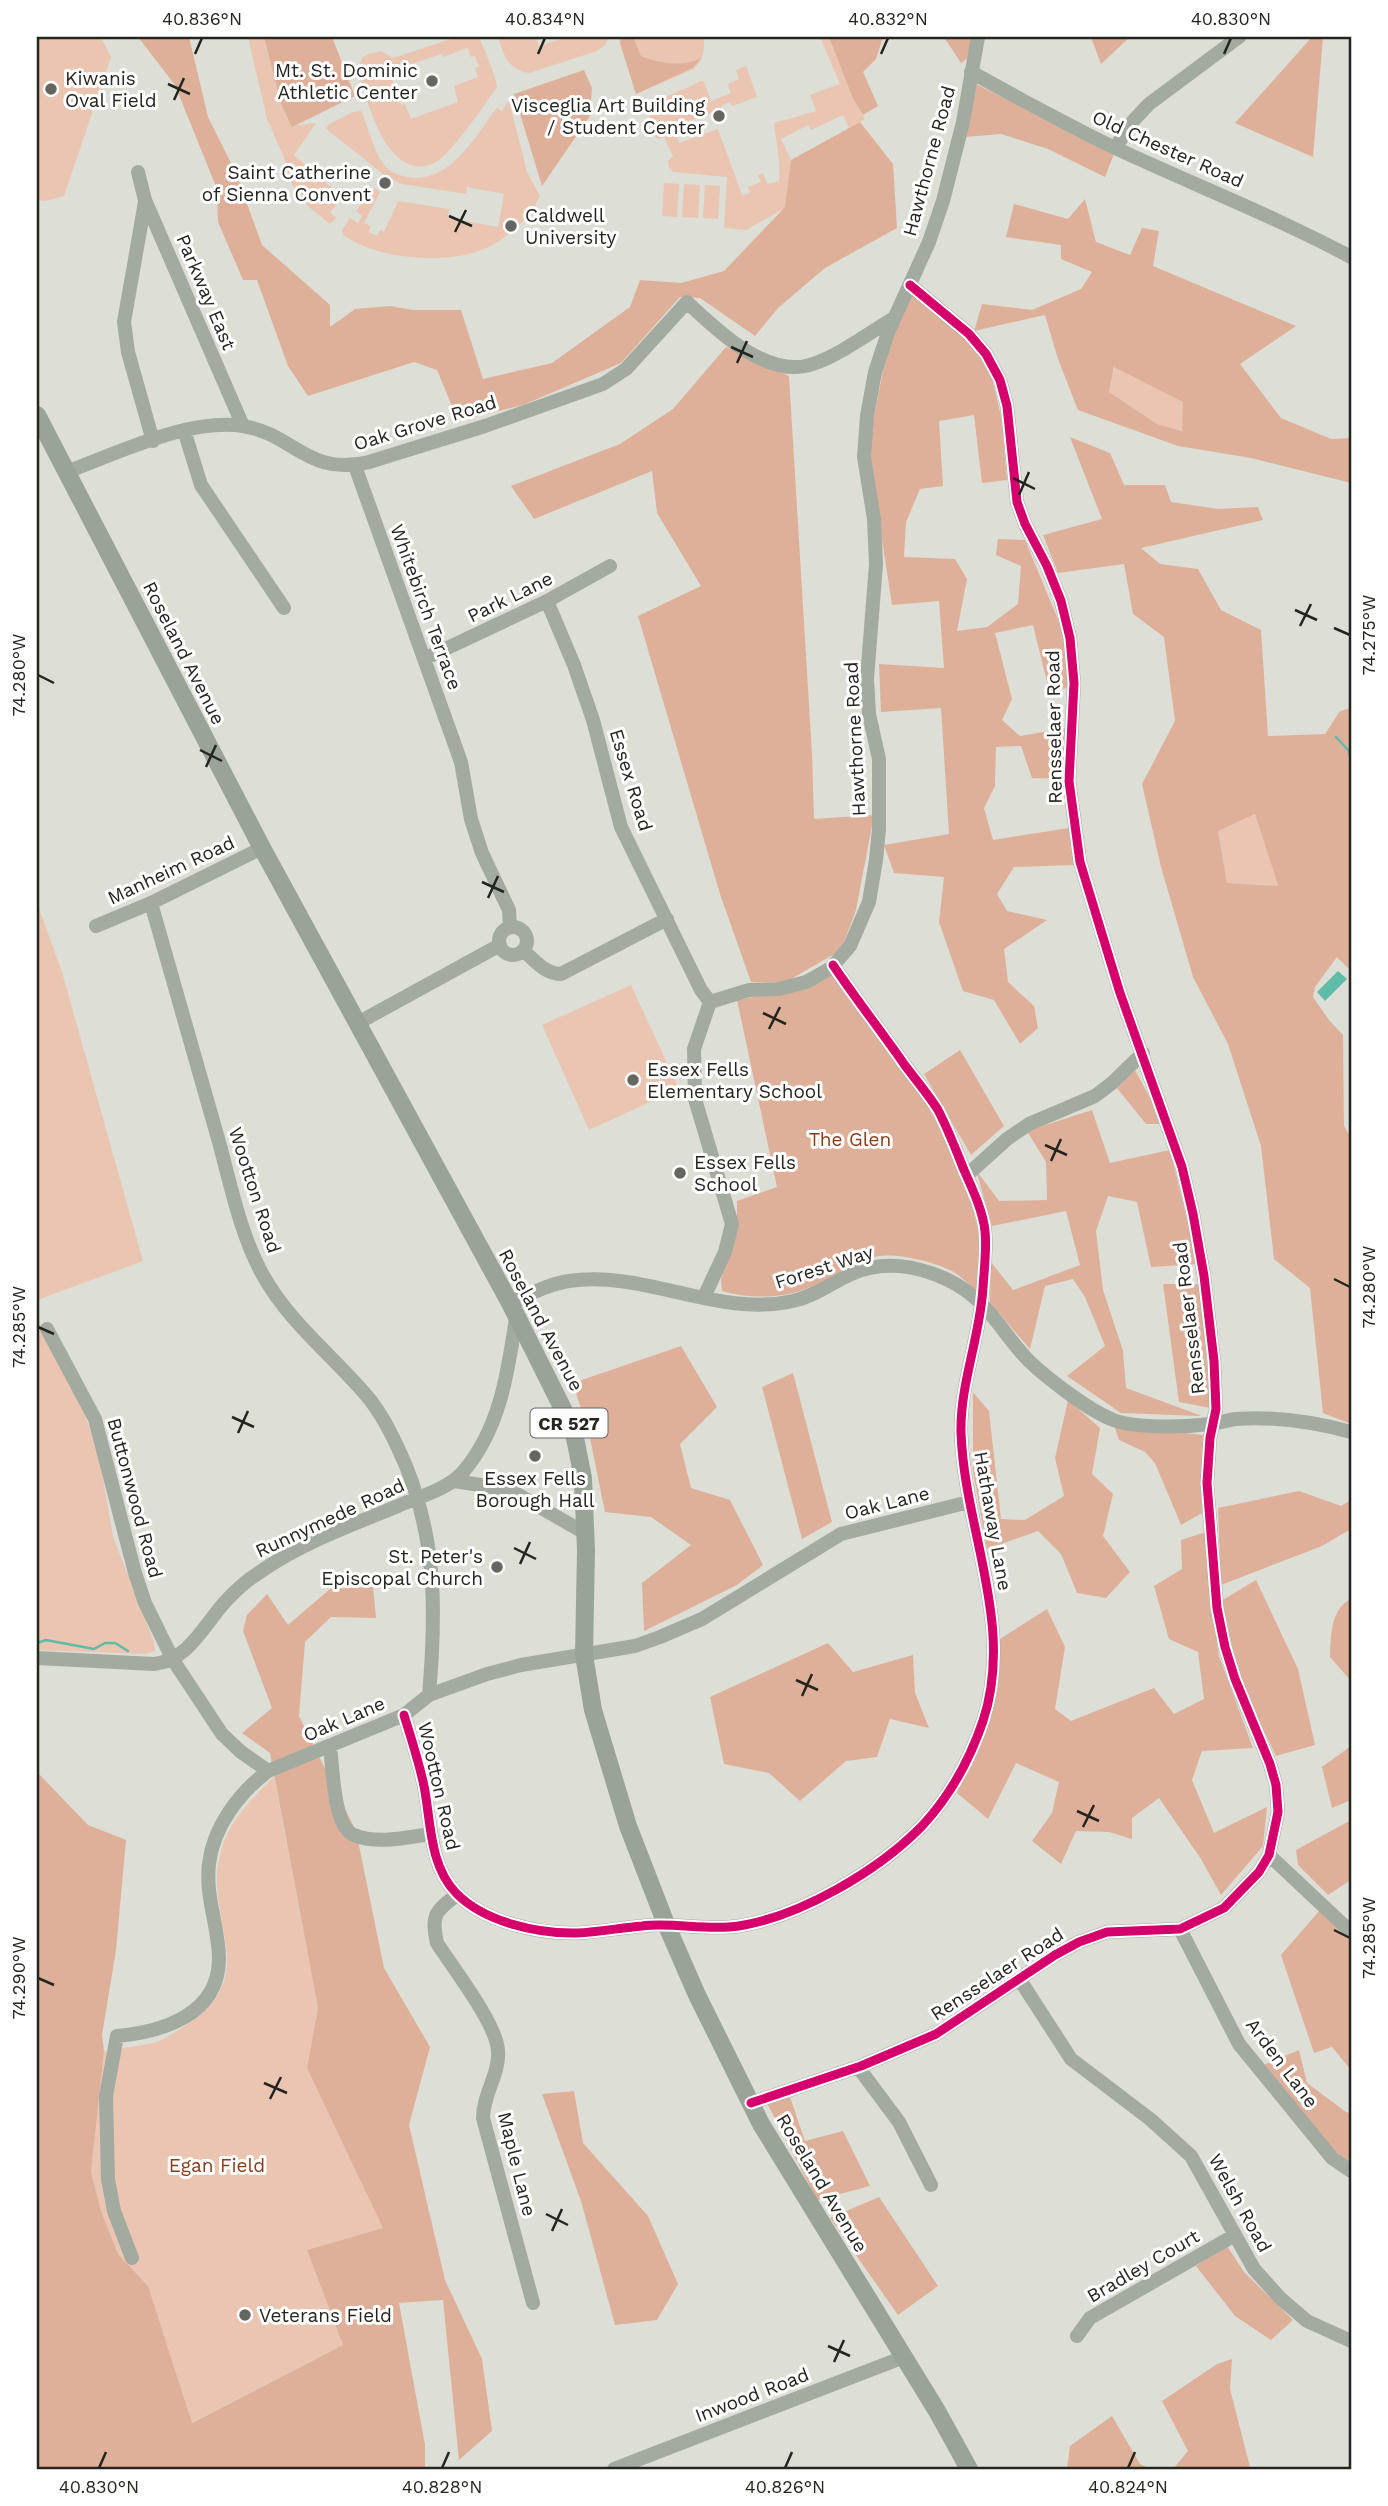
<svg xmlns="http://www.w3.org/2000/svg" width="1388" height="2506" font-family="'Work Sans',sans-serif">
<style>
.green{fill:#eac5b2;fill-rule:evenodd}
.forest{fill:#dfb099;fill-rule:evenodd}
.water{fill:#5fbca7}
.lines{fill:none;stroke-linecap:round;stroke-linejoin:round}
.stream{stroke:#5fbca7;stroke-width:2.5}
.minor{stroke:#a3aba1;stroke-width:14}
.major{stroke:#9aa397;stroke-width:18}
.cycleway-casing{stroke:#fff;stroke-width:13}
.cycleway{stroke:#d6006c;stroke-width:9}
.ticks{fill:none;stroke:#252520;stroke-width:2.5}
.poi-dot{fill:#656660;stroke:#fff;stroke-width:2.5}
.labels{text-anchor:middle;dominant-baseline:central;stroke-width:6;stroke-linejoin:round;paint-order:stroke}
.shield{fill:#fff;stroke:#666663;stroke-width:2}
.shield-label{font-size:18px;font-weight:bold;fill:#252520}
.poi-label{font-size:19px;fill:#252520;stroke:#fff;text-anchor:start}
.street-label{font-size:19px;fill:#252520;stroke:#fff}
.park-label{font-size:19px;fill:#883b16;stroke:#fff}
.neatline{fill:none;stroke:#252520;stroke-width:2.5}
.ticks-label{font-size:18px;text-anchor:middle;fill:#252520}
</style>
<rect width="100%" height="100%" fill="#ddded6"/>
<path class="green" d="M37,37H101L111,57L64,196L45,201L37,200Z
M248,37H264L281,104L292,126L316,123L294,155L346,200V205L340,201L330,212L336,218L330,224L309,207L294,188L285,171L286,162L267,119Z
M457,37H479C484,49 496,76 497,87C485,104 454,149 439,160C408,181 385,147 375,122C370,108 357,78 360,64C362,53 372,54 381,51L393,58ZM467,48L471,57L475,56L479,66L475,68L478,77L454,86L458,102L411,119L405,104L401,105L391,77L395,75L394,72L402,67L442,54L443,57Z
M498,37H536L539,46L567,37L608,38L605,45L597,51L529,73C507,69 504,55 498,37Z
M618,37H703C706,49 703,59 694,69L636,94Z
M820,37H829L853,99L865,119L849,128L843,115L811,130L808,125L781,139L791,160L785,208L746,230L724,228L727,177L673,172L669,168L668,161L673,156L664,137L658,139C650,131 648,125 651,114C657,94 684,92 700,81L704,82L711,101L731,93L728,84L739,79L736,70L746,66L757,97L732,106L730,102L721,106L722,109L673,127L679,143L718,129L742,195L750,193L748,187L761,182L758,175L763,173L767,184L779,181C781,161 776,143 774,123L816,111L810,95L840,84Z
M509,101L527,172L540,196L536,203V207C499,251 467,262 410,257C387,255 362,248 343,235L342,230L350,218L358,223L362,216L356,211L374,188L380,192L364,223L371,226L369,232L377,236L380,230L384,232L398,201L449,209L448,218L498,227L504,194L467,187L466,194L402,184L388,178L325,128L328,125L353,112L361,111C369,128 373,150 384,165C389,172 400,176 408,177C451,184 474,137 497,108L502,111Z
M664,183L679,184L677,217L662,216Z
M684,184L700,185L698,218L682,217Z
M705,185L720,186L718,219L703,218Z
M1115,366L1183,402V431L1157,424L1109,392Z
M1255,814L1279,886L1227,883L1218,831Z
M37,903L62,972L143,1261L37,1300Z
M631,985L679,1089L589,1130L542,1025Z
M37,1320L79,1397L99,1456L113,1537L154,1642L155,1651L146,1654L37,1650Z
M274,1777L318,2008L307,2068L384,2228L307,2250L343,2345L191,2423L148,2286L118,2254L101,2211L91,2172L104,2051C121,2048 140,2046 157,2042C165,2039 173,2033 180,2029C213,2009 232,1986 226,1946C222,1915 212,1887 220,1855C227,1822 251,1800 274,1777Z"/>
<path class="forest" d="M138,37H189L208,117L235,171L262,245L330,305V327L355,309L390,306L413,310H461L483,379L552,363L630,307L640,280L681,283L724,271L785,207L791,160L860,122L893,164L897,228L825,268L778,308L755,336L700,298L680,297L621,363L523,405L458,421L437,370L414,362L308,396L288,366L257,280H243L218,222L217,189L175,85Z
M264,37H332L355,96L292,127L281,104Z
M621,37H633L641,56C661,64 682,67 702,58L692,68L636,94L620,43Z
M829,37H883L876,59L863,72L878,106L863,115L853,99Z
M944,37H973L970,56L961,63Z
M1091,37H1130L1101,64Z
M1312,37H1323L1313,157L1235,123Z
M584,70L592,88L590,116L542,186L514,94Z
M976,84L1114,154L1105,177L1048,149L1001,134L966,137Z
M1085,199L1096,242L1130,255L1142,228L1159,231L1153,266L1296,326L1240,364L1281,418L1331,439L1351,438V483L1251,458L1178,446L1078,410L1058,359L1045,315L974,331L982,304L1032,310L1081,289L1092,272L1061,259V245L1006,237L1014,204L1068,219ZM1114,367L1183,402L1182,431L1157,424L1109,392Z
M911,293L964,334L989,366L1002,420L1007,480L982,483L974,415L939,421L943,486L920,489L906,522L904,557L955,559L967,579L957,631L987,627L1018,604L1021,566L996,555L998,539L1025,540L1062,629L1069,688L1049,690L1033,625L995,633L1012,699L1002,720L1020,736L1066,728L1065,779L1032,778L1021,746L996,747L995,786L984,808L993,840L1069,828L1074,865L1014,867L997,894L1007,911L1047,920L1004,949L1008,982L1034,1006L1038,1028L1020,1044L994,1000L963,991L939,922L944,877L894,873L884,845L949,834L941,708L881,712L879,664L944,668L939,601L892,605L868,448L886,355Z
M726,347L789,376L812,754L814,819L874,815L856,910L841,950L786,982H751L720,894L638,616L701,586L657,513L652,471L534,519L511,486L620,444L673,409Z
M1070,437L1110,453L1124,485H1165L1171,502L1218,509L1258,507L1263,520L1141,548L1160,564L1198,569L1221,610L1261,630L1268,736L1325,734L1340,711L1351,708V971L1337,957L1315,987L1313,997L1329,1020L1343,1035L1344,1126L1351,1138V1424L1323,1413L1310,1288L1274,1259L1261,1146L1228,1044L1193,977L1161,867L1142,784L1175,721L1164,637L1133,614L1124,564L1058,573L1043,535L1102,519ZM1255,814L1278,885V886L1227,883L1218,831Z
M837,973C889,1049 959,1134 977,1226C981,1246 977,1270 977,1291C969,1285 961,1276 952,1271C935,1262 898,1253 879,1256C854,1260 834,1277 811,1287C783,1299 751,1299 722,1291L721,1279L737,1226V1201L777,1187L737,1000L807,987Z
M960,1050L1004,1126L971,1155L924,1074Z
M1135,1070L1164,1124H1146L1117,1088Z
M1092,1110L1110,1163L1170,1150L1198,1264L1151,1267L1137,1202L1108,1196L1096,1231L1103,1290L1123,1351L1126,1388L1202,1416L1121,1413L1067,1376L1105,1346L1085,1297L1073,1279L1045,1286L1030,1349L990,1303L991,1262L1013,1290L1080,1265L1066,1211L992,1226L976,1170L999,1201L1047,1200L1046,1162L1027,1131Z
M1163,1284H1201L1210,1408L1179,1402Z
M681,1346L717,1407L680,1444L691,1488L730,1500L763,1565L737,1585L644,1631L642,1583L691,1545L651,1517L605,1512L590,1438L573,1383Z
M793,1373L832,1522L802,1539L762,1387Z
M973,1392L989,1411L1001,1519L1025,1520L1064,1496L1055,1458L1068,1400L1100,1428L1092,1474L1113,1494L1103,1536L1130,1572L1106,1598L1077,1593L1061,1554L1038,1531L987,1549L973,1471Z
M1114,1425L1203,1435L1202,1513L1181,1525L1155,1463L1145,1452L1119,1440Z
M1299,1491L1341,1506L1351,1500V1529L1322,1546L1221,1585L1218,1508Z
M1206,1532L1213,1619L1219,1656L1253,1748L1202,1751L1192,1780L1214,1833L1267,1807L1263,1846L1221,1895L1201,1859L1159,1798L1132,1818V1839L1109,1832L1076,1831L1061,1864L1032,1841L1052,1813L1059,1782L1016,1763L988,1819L957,1793L980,1745L1000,1639L1047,1609L1065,1647L1055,1709L1071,1721L1154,1688L1174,1714L1204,1699L1198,1652L1169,1639L1154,1586L1182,1569L1181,1540Z
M1256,1580L1298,1669L1315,1745L1276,1756L1241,1682L1221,1601Z
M373,1587L376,1618L331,1617L305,1642L299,1716L356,1831L384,1968L430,2047L409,2125L445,2280L482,2359L492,2431L459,2460L443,2300L399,2303L425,2445V2469H37V1772L88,1825L126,1840L116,1950L102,2035L104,2051L91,2172L101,2211L118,2254L148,2286L192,2423L343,2345L307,2250L383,2228L307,2068L318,2008L270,1753L242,1733L272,1708L243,1631L247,1615L267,1594L288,1625L330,1589Z
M1351,1599V1681L1330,1657C1331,1637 1330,1609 1351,1599Z
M828,1643L853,1672L913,1655L915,1693L929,1728L890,1719L877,1757L846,1761L800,1801L769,1773L724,1764L710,1697Z
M1351,1746V1800L1332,1808L1322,1767Z
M1351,1820V1880L1328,1895L1298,1865L1296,1850Z
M1320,1910L1351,1942V2070L1332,2047L1314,2053L1281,1955Z
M1299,2050L1307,2083L1346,2112L1351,2113V2164L1319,2138L1263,2065Z
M574,2091L583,2143L648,2216L678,2284L657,2320L615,2325L581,2201L542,2094Z
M789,2094L805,2141L843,2131L870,2186L817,2200L766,2101Z
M879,2197L938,2286L898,2315L830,2218Z
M1227,2246L1244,2272L1293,2320L1271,2340L1235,2316L1196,2266Z
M1232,2359L1230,2389L1250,2467L1254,2469H1173L1188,2451L1162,2401L1217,2364Z
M1112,2416L1140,2464L1151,2469H1067L1070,2446Z"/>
<path class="water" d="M1338,971L1347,979L1325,1001L1317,992Z"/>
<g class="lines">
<path class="stream" d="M1336,737L1349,751L1351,762
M37,1643L46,1640L94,1649L105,1643H115L128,1651"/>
<path class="minor" d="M971,72C1018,98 1065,124 1113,147C1192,184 1274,216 1351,257
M1115,148L1134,120L1149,104L1239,37
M138,172L145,200L243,426
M145,202L124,322L128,352L153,441
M184,430L201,485L284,608
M355,466L461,762L471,819L482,853L509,910L510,927
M66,472C118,453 188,418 243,426C294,434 307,477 369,462L485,426L603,384L626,369L687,302C717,330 767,380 813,364C840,355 869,333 894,318
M547,601L574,665L593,720L621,827L701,990L710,1002
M426,658L547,601L610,566
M151,903C174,983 196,1062 219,1142C231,1186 241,1237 264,1277C291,1325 337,1359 371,1401C386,1421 396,1443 406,1466C437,1543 436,1614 429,1695
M96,926L151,903L262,848
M499 941a14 14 0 1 1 28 0a14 14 0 1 1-28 0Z
M523,950C534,960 545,974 561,974L667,919
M356,1024L500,945
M967,1175L1007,1139L1029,1124L1095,1096L1112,1083L1143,1053
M704,1297L725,1252L732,1224L695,1099L694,1049L710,1002L749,990L779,989L806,982L831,968L850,946L869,902L876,860L879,829V759L869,714L867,679L876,564L874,519L864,457L867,416L875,372L889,330L929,242L943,201L963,122L978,37
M510,1303C529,1295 548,1284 569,1281C646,1270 718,1318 793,1301C815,1296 831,1283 851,1274C882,1260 917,1265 948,1280C989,1300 999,1330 1029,1361C1048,1379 1087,1409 1111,1419C1133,1429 1186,1427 1210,1424C1219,1423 1228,1420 1236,1419C1275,1416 1314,1422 1351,1432
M47,1329L95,1419L135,1573L145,1603L173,1660L222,1734L241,1752L268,1771
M454,1481L487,1486L517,1494L585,1533
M37,1658L154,1664C188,1660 203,1627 224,1603C234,1592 247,1580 260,1572C301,1543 352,1525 398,1506C420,1496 447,1490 463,1472C500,1429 508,1372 516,1318
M404,1715C411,1738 419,1762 424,1786C431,1821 429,1865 456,1893C484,1922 538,1934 577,1933C598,1932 620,1928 642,1926C674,1922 707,1931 739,1926C801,1916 878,1871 922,1826C949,1797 970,1759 983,1721C1015,1624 964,1529 961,1432C960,1384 980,1337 983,1288C984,1270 987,1249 985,1231C983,1211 972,1188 964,1170C956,1150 948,1129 938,1110C928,1094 915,1079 904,1064C881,1031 856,999 833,965
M330,1747C333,1767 333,1827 354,1835C377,1845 408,1837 431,1834
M1269,1855L1351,1932
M457,1895C435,1911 431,1915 437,1943C453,1968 496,2023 498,2050C500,2074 483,2094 483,2118L533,2303
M1180,1929L1239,2044L1332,2158L1351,2171
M1020,1980L1071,2059L1150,2119L1191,2156L1254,2269L1280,2298L1307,2321L1351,2341
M858,2067L899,2122L931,2185
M751,2103L861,2066L936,2034L1055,1955L1079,1942L1107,1932L1180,1929L1224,1908L1259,1872L1269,1855L1278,1812L1276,1785L1270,1764L1235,1679L1225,1647L1217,1608L1207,1483L1210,1438L1216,1409L1214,1361L1204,1276L1193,1214L1182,1167L1120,993L1080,862L1069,781L1074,683L1070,638L1061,601L1047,566L1025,524L1017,502L1007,406L1000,380L986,354L969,334L910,285
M132,2258L114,2211L108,2179L106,2096L117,2036C162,2032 218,2015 219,1960C219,1927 205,1897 209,1864C213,1827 239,1793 268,1771L404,1715L429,1695L487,1674L521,1665L635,1646L660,1637L702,1619L841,1534L969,1502
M1077,2336L1090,2318L1235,2235
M614,2469L904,2357"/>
<path class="major" d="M37,415L262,848L510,1303L567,1417L575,1438L583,1478L586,1550L584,1655L593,1710L628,1826L666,1924L697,1995L761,2124L937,2411L969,2469"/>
<defs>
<path id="cycleway" d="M404,1715C411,1738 419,1762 424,1786C431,1821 429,1865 456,1893C484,1922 538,1934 577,1933C598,1932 620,1928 642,1926C674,1922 707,1931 739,1926C801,1916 878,1871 922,1826C949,1797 970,1759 983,1721C1015,1624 964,1529 961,1432C960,1384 980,1337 983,1288C984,1270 987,1249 985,1231C983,1211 972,1188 964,1170C956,1150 948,1129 938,1110C928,1094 915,1079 904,1064C881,1031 856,999 833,965
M751,2103L861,2066L936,2034L1055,1955L1079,1942L1107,1932L1180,1929L1224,1908L1259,1872L1269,1855L1278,1812L1276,1785L1270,1764L1235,1679L1225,1647L1217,1608L1207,1483L1210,1438L1216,1409L1214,1361L1204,1276L1193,1214L1182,1167L1120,993L1080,862L1069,781L1074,683L1070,638L1061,601L1047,566L1025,524L1017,502L1007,406L1000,380L986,354L969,334L910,285"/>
</defs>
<use href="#cycleway" class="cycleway-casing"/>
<use href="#cycleway" class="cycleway"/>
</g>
<path class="ticks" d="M195,54L202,38M538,54L545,38M881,54L888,38M1224,54L1231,38M168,84L190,94M174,100L184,78M449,216L472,226M455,232L466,210M731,347L753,357M737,363L747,341M1013,478L1035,489M1019,495L1029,472M1295,610L1317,620M1300,626L1311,604M1334,628L1350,635M38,675L54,683M200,750L222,761M206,767L216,745M482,882L504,892M488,898L498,876M763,1013L786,1024M769,1029L780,1007M1045,1145L1067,1155M1051,1161L1061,1139M1334,1279L1350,1287M38,1327L54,1334M232,1417L254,1427M238,1433L248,1411M514,1548L536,1559M520,1564L530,1542M796,1680L818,1690M802,1696L812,1674M1077,1811L1099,1821M1083,1827L1094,1805M1334,1930L1350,1938M38,1978L54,1985M264,2083L287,2093M270,2099L281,2077M546,2214L568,2225M552,2231L562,2209M828,2346L850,2356M834,2362L844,2340M99,2468L106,2452M442,2468L449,2452M785,2468L792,2452M1128,2468L1135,2452"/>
<g class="poi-dot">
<circle cx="432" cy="81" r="7"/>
<circle cx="51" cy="89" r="7"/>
<circle cx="719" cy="116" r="7"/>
<circle cx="385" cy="183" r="7"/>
<circle cx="511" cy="226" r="7"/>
<circle cx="633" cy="1080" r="7"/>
<circle cx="680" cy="1173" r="7"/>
<circle cx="535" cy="1456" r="7"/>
<circle cx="497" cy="1567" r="7"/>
<circle cx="245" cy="2315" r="7"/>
</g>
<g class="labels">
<rect class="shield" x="530.5" y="1408.5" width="77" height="29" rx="5"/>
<g class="shield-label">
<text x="569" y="1423">CR 527</text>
</g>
<g class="poi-label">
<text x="418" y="70" text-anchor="end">Mt. St. Dominic<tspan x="418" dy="22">Athletic Center</tspan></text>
<text x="65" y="78">Kiwanis<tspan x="65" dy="22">Oval Field</tspan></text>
<text x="705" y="105" text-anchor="end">Visceglia Art Building<tspan x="705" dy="22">/ Student Center</tspan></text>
<text x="371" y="172" text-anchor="end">Saint Catherine<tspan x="371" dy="22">of Sienna Convent</tspan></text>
<text x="525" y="215">Caldwell<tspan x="525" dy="22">University</tspan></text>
<text x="647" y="1069">Essex Fells<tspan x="647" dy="22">Elementary School</tspan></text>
<text x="694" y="1162">Essex Fells<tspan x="694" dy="22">School</tspan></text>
<text x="535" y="1478" text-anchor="middle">Essex Fells<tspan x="535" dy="22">Borough Hall</tspan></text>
<text x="483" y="1556" text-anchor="end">St. Peter's<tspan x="483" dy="22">Episcopal Church</tspan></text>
<text x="259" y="2315">Veterans Field</text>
</g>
<g class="street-label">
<text transform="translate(1168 149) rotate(24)">Old Chester Road</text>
<text transform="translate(929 161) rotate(-75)">Hawthorne Road</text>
<text transform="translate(206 292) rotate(67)">Parkway East</text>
<text transform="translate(425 423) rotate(-17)">Oak Grove Road</text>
<text transform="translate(510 597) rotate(-26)">Park Lane</text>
<text transform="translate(426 607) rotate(70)">Whitebirch Terrace</text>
<text transform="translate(184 653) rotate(63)">Roseland Avenue</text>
<text transform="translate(1054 727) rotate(-91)">Rensselaer Road</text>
<text transform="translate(855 739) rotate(-93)">Hawthorne Road</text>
<text transform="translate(631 780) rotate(73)">Essex Road</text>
<text transform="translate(171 870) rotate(-25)">Manheim Road</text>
<text transform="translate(255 1190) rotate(72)">Wootton Road</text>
<text transform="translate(824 1267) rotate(-18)">Forest Way</text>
<text transform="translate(1189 1318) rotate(-97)">Rensselaer Road</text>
<text transform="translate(541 1320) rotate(62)">Roseland Avenue</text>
<text transform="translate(135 1498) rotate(75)">Buttonwood Road</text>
<text transform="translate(887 1503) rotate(-14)">Oak Lane</text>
<text transform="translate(330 1518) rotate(-25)">Runnymede Road</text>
<text transform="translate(993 1521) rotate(80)">Hathaway Lane</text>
<text transform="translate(344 1719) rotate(-23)">Oak Lane</text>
<text transform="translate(439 1786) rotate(77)">Wootton Road</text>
<text transform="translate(997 1974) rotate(-33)">Rensselaer Road</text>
<text transform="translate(1282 2063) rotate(53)">Arden Lane</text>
<text transform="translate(517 2164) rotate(76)">Maple Lane</text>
<text transform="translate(822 2183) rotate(59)">Roseland Avenue</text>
<text transform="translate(1240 2203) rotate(61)">Welsh Road</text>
<text transform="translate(1143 2266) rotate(-30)">Bradley Court</text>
<text transform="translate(752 2395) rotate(-21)">Inwood Road</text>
</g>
<g class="park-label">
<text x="850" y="1139">The Glen</text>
<text x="217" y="2165">Egan Field</text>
</g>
</g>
<rect width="1388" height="2506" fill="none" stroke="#ffffff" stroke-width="77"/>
<rect x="38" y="38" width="1312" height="2430" class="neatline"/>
<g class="ticks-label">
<text x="202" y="25">40.836°N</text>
<text x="545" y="25">40.834°N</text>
<text x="888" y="25">40.832°N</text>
<text x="1231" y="25">40.830°N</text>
<text transform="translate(1369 635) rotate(-90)" y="6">74.275°W</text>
<text transform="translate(19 675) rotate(-90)" y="6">74.280°W</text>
<text transform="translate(1369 1287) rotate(-90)" y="6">74.280°W</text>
<text transform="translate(19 1327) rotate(-90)" y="6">74.285°W</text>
<text transform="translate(1369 1938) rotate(-90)" y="6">74.285°W</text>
<text transform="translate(19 1978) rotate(-90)" y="6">74.290°W</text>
<text x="99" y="2493">40.830°N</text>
<text x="442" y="2493">40.828°N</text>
<text x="785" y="2493">40.826°N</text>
<text x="1128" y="2493">40.824°N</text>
</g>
</svg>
